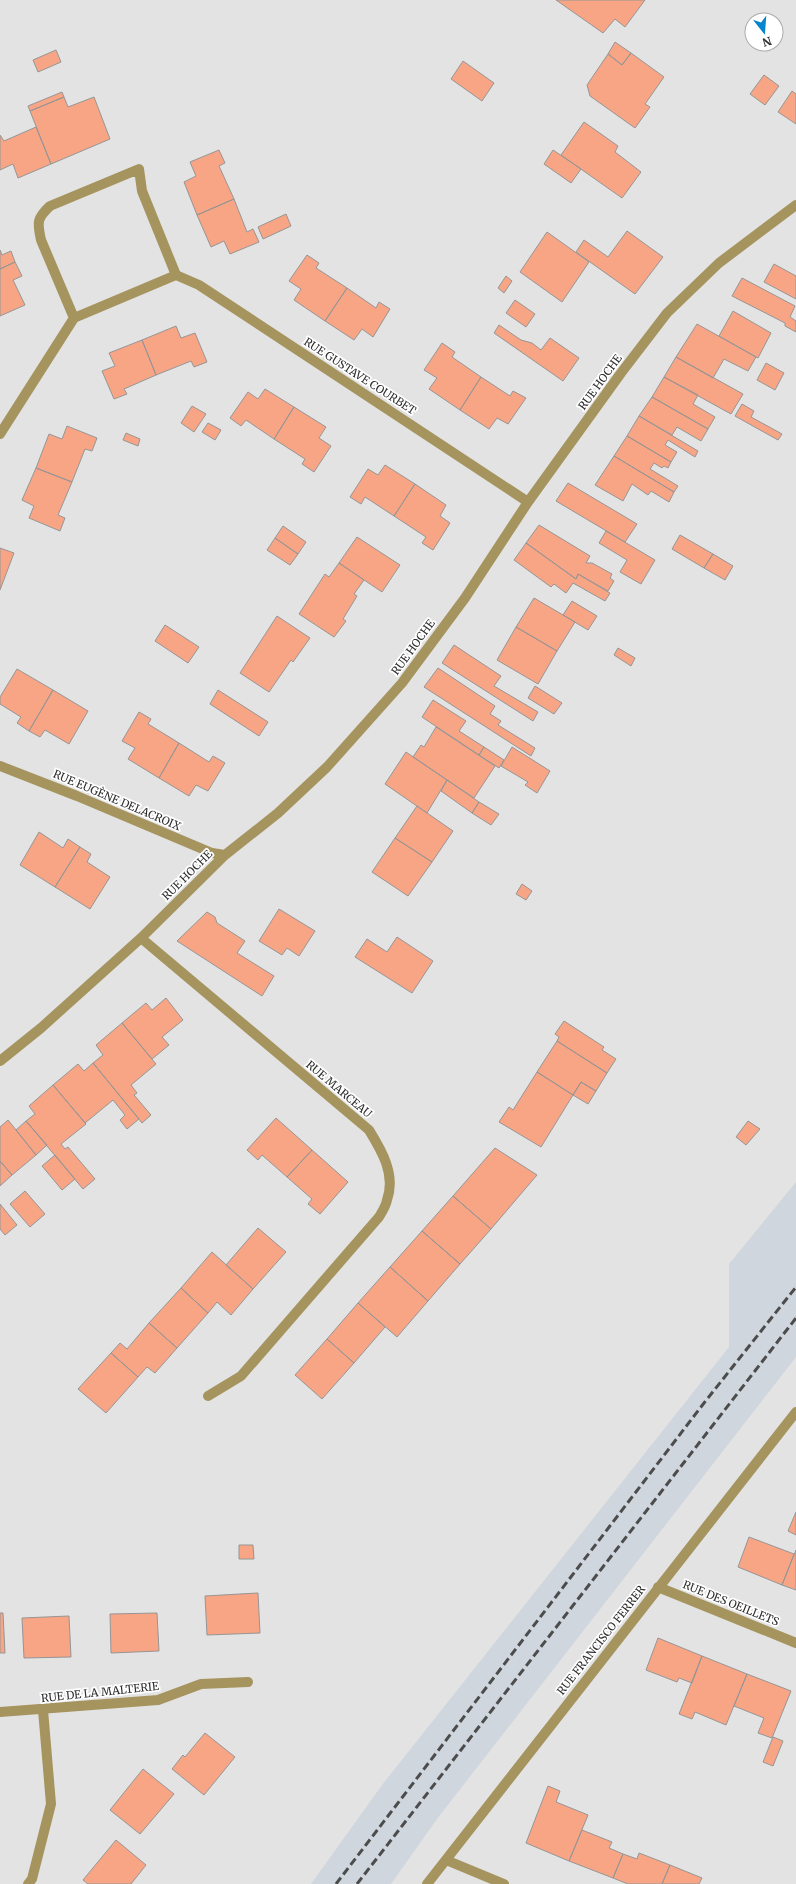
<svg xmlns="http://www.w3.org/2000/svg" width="796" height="1884" font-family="Merriweather,serif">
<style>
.built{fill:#d0d6dd}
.building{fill:#f7a584;stroke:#979595}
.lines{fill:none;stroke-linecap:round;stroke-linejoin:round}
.minor{stroke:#a6945e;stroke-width:10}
.rail{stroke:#4c4c4d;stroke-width:3;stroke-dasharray:8 4;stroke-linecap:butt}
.labels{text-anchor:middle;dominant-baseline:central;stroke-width:3.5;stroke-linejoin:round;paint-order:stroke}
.street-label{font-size:11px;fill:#2e2e2f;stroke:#fff}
</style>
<rect width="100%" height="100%" fill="#e3e3e4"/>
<path class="built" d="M796,1182V1357L437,1819L391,1884H311L382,1785L729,1347V1264Z"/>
<path class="building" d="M556,0H645L625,27L615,19L603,33Z
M615,42L631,53L622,65L608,54Z
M56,50L61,62L38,72L33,60Z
M631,53L664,77L645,104L650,107L635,128L590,96L587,85L608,54L622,65Z
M463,61L494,83L482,101L451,79Z
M764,75L779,86L765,105L750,94Z
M792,91L796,94V124L778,112Z
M62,92L64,97L30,111L28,106Z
M64,97L68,107L94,97L110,139L51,164L30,111Z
M584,122L618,146L615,152L641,172L622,198L561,155Z
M36,127L51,164L18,178L13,164L0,170V135L4,141Z
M219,150L225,163L219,166L234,199L197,215L184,182L196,176L190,162Z
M553,150L581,169L571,183L544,164Z
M234,199L247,232L253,229L259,242L230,254L224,241L211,247L197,215Z
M286,214L291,226L263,239L258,227Z
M627,231L663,257L635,294L576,252L584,240L608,257Z
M547,232L589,262L562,302L520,272Z
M0,250L2,255L11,251L15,262L0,269Z
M307,255L319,263L316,268L347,288L325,321L294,300L301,289L289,281Z
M15,262L22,276L13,280L25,305L0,316V269Z
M774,264L796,276V299L764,282Z
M506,276L512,281L504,293L498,288Z
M742,278L795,306L790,317L796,321V332L785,326V323L732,296Z
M347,288L376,308L379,302L390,309L373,337L362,329L354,340L325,321Z
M515,300L535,314L526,327L506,313Z
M733,311L771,333L758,358L719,336Z
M697,324L756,357L748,371L724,359L713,378L676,357Z
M499,325L521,340L532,343L541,350L550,338L579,358L563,381L494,333Z
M176,326L181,338L195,333L207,362L194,367L191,361L156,375L142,340Z
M142,340L156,375L124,389L127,394L114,399L102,371L115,366L109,353Z
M442,343L455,352L452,357L481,377L460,410L429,389L437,378L424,370Z
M676,357L743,394L731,414L664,377Z
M766,363L784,373L775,390L757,380Z
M481,377L510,396L513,391L526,398L508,424L497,418L489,429L460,410Z
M664,377L698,395L693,404L715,417L708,429L652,397Z
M265,389L294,407L274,439L246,420L241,426L230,418L248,392L258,399Z
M652,397L708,429L701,441L677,427L672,435L639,416Z
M742,404L754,411L751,417L782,434L778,440L735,416Z
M192,406L206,414L194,432L181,423Z
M294,407L326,427L319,438L331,446L314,472L302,464L305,459L274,439Z
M639,416L698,451L695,457L668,440L665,445L677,452L671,462L627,436Z
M208,423L221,430L215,440L202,432Z
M67,426L97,438L92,451L85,449L72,482L36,468L49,434L62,439Z
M126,433L140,439L138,446L123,440Z
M627,436L671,462L668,468L664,466L662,468L654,463L650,469L678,486L674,492L614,456Z
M614,456L674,492L669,502L651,491L648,495L632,484L623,501L595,485Z
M385,465L415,484L394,516L365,497L361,504L350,497L368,469L378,475Z
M36,468L72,482L58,515L65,518L60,531L29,518L34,506L22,500Z
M568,483L637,524L625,542L556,501Z
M415,484L446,505L440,516L450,523L433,550L422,543L426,537L394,516Z
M539,525L590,556L586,563H592L612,574L610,578L614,581L608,591L578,574L576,579L526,543Z
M283,526L306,542L298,554L275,538Z
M606,531L655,560L641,584L620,572L627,560L599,543Z
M680,535L713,554L704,568L672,549Z
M357,537L400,565L382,592L339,563Z
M275,538L298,554L290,565L267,550Z
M526,543L576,579L578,574L610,593L605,601L573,583L566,593L554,584L551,587L514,560Z
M0,548L14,553L0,590Z
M713,554L733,566L725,580L704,568Z
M339,563L364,580L354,594L357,596L343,619L346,621L334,637L299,614L325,574L329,577Z
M534,598L575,622L557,651L516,627Z
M572,601L597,616L588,630L563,615Z
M277,616L310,638L293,662L291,660L269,692L240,673Z
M165,625L199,647L188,663L155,641Z
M516,627L557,651L538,684L497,660Z
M454,645L501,676L494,686L538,712L533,721L442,663Z
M618,648L635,658L631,666L614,655Z
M438,668L495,706L490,714L501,721L498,725L535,748L531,756L424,687Z
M17,669L53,690L29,731L17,723L21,717L0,704V697Z
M535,686L562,703L554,714L528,698Z
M53,690L88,711L69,744L45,730L40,737L29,731Z
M218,690L268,722L259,736L210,704Z
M433,700L466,721L459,731L484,747L479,755L422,717Z
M139,712L151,719L148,724L179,743L159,778L128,759L135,748L122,741Z
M436,727L495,766L474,798L413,757L421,745L424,747Z
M179,743L209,762L213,756L225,763L208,791L196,785L189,796L159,778Z
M484,747L504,760L499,768L479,755Z
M512,747L550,771L537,793L525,785L528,782L501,766Z
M406,752L447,780L427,813L385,784Z
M447,780L479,802L472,813L441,791Z
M479,802L499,814L491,825L472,813Z
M417,806L453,831L432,862L395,838Z
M39,832L63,848L68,839L80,847L55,887L20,865Z
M395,838L432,862L408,896L372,872Z
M80,847L91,854L87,862L110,877L90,909L55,887Z
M522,884L532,891L526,900L516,894Z
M279,909L315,931L299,956L287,948L282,955L259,941Z
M207,912L215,917L217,923L245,941L237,953L274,976L262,996L177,941Z
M397,937L433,961L412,993L355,957L367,939L387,952Z
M166,998L183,1020L162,1037L169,1045L152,1059L122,1023L146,1003L152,1010Z
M564,1021L604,1047L602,1050L616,1059L607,1073L557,1041L559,1037L555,1034Z
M122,1023L156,1064L131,1085L137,1093L134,1095L151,1115L142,1123L93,1063L103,1055L96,1045Z
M557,1041L607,1073L596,1091L581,1082L573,1095L537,1072Z
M93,1063L139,1119L127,1129L120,1120L125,1115L113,1100L85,1123L53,1085L78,1064L84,1071Z
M537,1072L573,1095L541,1147L499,1122L509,1107L513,1110Z
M581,1082L596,1091L588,1104L573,1095Z
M53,1085L86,1124L61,1144L65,1149L68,1147L95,1179L83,1189L26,1121L35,1114L29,1106Z
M276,1118L312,1150L287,1177L262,1155L258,1160L247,1150Z
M8,1120L36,1155L12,1175L0,1161V1127Z
M26,1121L47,1145L36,1155L16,1130Z
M748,1121L760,1129L746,1145L736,1137Z
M495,1148L537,1175L491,1229L453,1196Z
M312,1150L348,1182L320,1214L308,1204L312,1199L287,1177Z
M55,1155L75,1179L62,1190L42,1166Z
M0,1161L12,1175L0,1186Z
M25,1191L45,1214L30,1227L10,1204Z
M453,1196L491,1229L460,1264L422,1231Z
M0,1204L17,1225L5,1235L0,1229Z
M258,1228L286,1252L253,1289L226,1265Z
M422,1231L460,1264L428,1301L390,1267Z
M212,1252L253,1289L231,1315L217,1302L208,1313L181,1288Z
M390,1267L428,1301L397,1337L358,1303Z
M181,1288L208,1313L177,1348L149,1323Z
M358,1303L385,1327L354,1363L327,1339Z
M149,1323L177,1348L155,1373L147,1367L138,1377L111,1353L120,1343L127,1349Z
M327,1339L354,1363L322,1399L295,1375Z
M111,1353L138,1377L106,1413L78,1389Z
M796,1512V1535L788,1531Z
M749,1537L794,1554L782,1585L738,1567Z
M239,1545H253L254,1559H239Z
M796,1550V1590L782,1585Z
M258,1593L260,1633L207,1635L205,1596Z
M0,1613H3L5,1653H0Z
M157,1613L159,1651L111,1653L110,1614Z
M69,1616L71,1657L24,1658L22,1618Z
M658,1638L702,1656L692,1683L679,1678L677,1682L646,1670Z
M702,1656L747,1674L726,1725L695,1712L692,1719L679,1714Z
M747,1674L791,1691L772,1738L758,1733L764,1718L734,1706Z
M205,1733L235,1757L204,1795L172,1769L183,1755L185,1757Z
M773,1737L783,1741L773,1766L763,1762Z
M143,1769L174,1794L140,1834L110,1810Z
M548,1786L560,1791L556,1802L588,1815L569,1861L526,1843Z
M582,1830L612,1842L609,1848L623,1854L613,1878L569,1861Z
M116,1840L146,1865L131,1884H88L83,1880Z
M639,1853L670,1865L662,1884H628L613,1878L623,1854L637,1859Z
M670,1865L702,1878L699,1884H662Z"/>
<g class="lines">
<path class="minor" d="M74,318L41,240C37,222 37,218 50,206L139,169L142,191L176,275L199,285L528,502
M74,318L176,275
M0,434L74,318
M0,766L77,796L212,853L225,855
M141,938L369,1130C382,1151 396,1175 387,1200C386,1206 382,1212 379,1217L241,1376L208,1396
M0,1061L41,1028L141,938L225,855L278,813L327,767L402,683L465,598L528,502L621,373L667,313L719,263L796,205
M658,1587L796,1643
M0,1712L158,1700L201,1684L248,1682
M446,1860L504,1884
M28,1884L32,1879L51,1804L43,1710
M427,1884L796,1412"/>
<path class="rail" d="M336,1884L704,1403L796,1287
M357,1884L796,1318"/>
</g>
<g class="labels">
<g class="street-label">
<text transform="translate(360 376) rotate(33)">RUE GUSTAVE COURBET</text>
<text transform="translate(600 382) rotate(-54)">RUE HOCHE</text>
<text transform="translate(413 647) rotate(-54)">RUE HOCHE</text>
<text transform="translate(117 800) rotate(23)">RUE EUGÈNE DELACROIX</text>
<text transform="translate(187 875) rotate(-45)">RUE HOCHE</text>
<text transform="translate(339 1089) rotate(40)">RUE MARCEAU</text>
<text transform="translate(731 1603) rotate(22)">RUE DES OEILLETS</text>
<text transform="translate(601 1640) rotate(-52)">RUE FRANCISCO FERRER</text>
<text transform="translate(100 1692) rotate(-6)">RUE DE LA MALTERIE</text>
</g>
</g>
<g transform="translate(764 32) rotate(163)"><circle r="19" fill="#ffffff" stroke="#ababac"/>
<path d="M0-3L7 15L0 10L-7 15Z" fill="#0585cd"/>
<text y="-6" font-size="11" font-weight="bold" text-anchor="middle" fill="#2e2e2f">N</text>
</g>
</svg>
